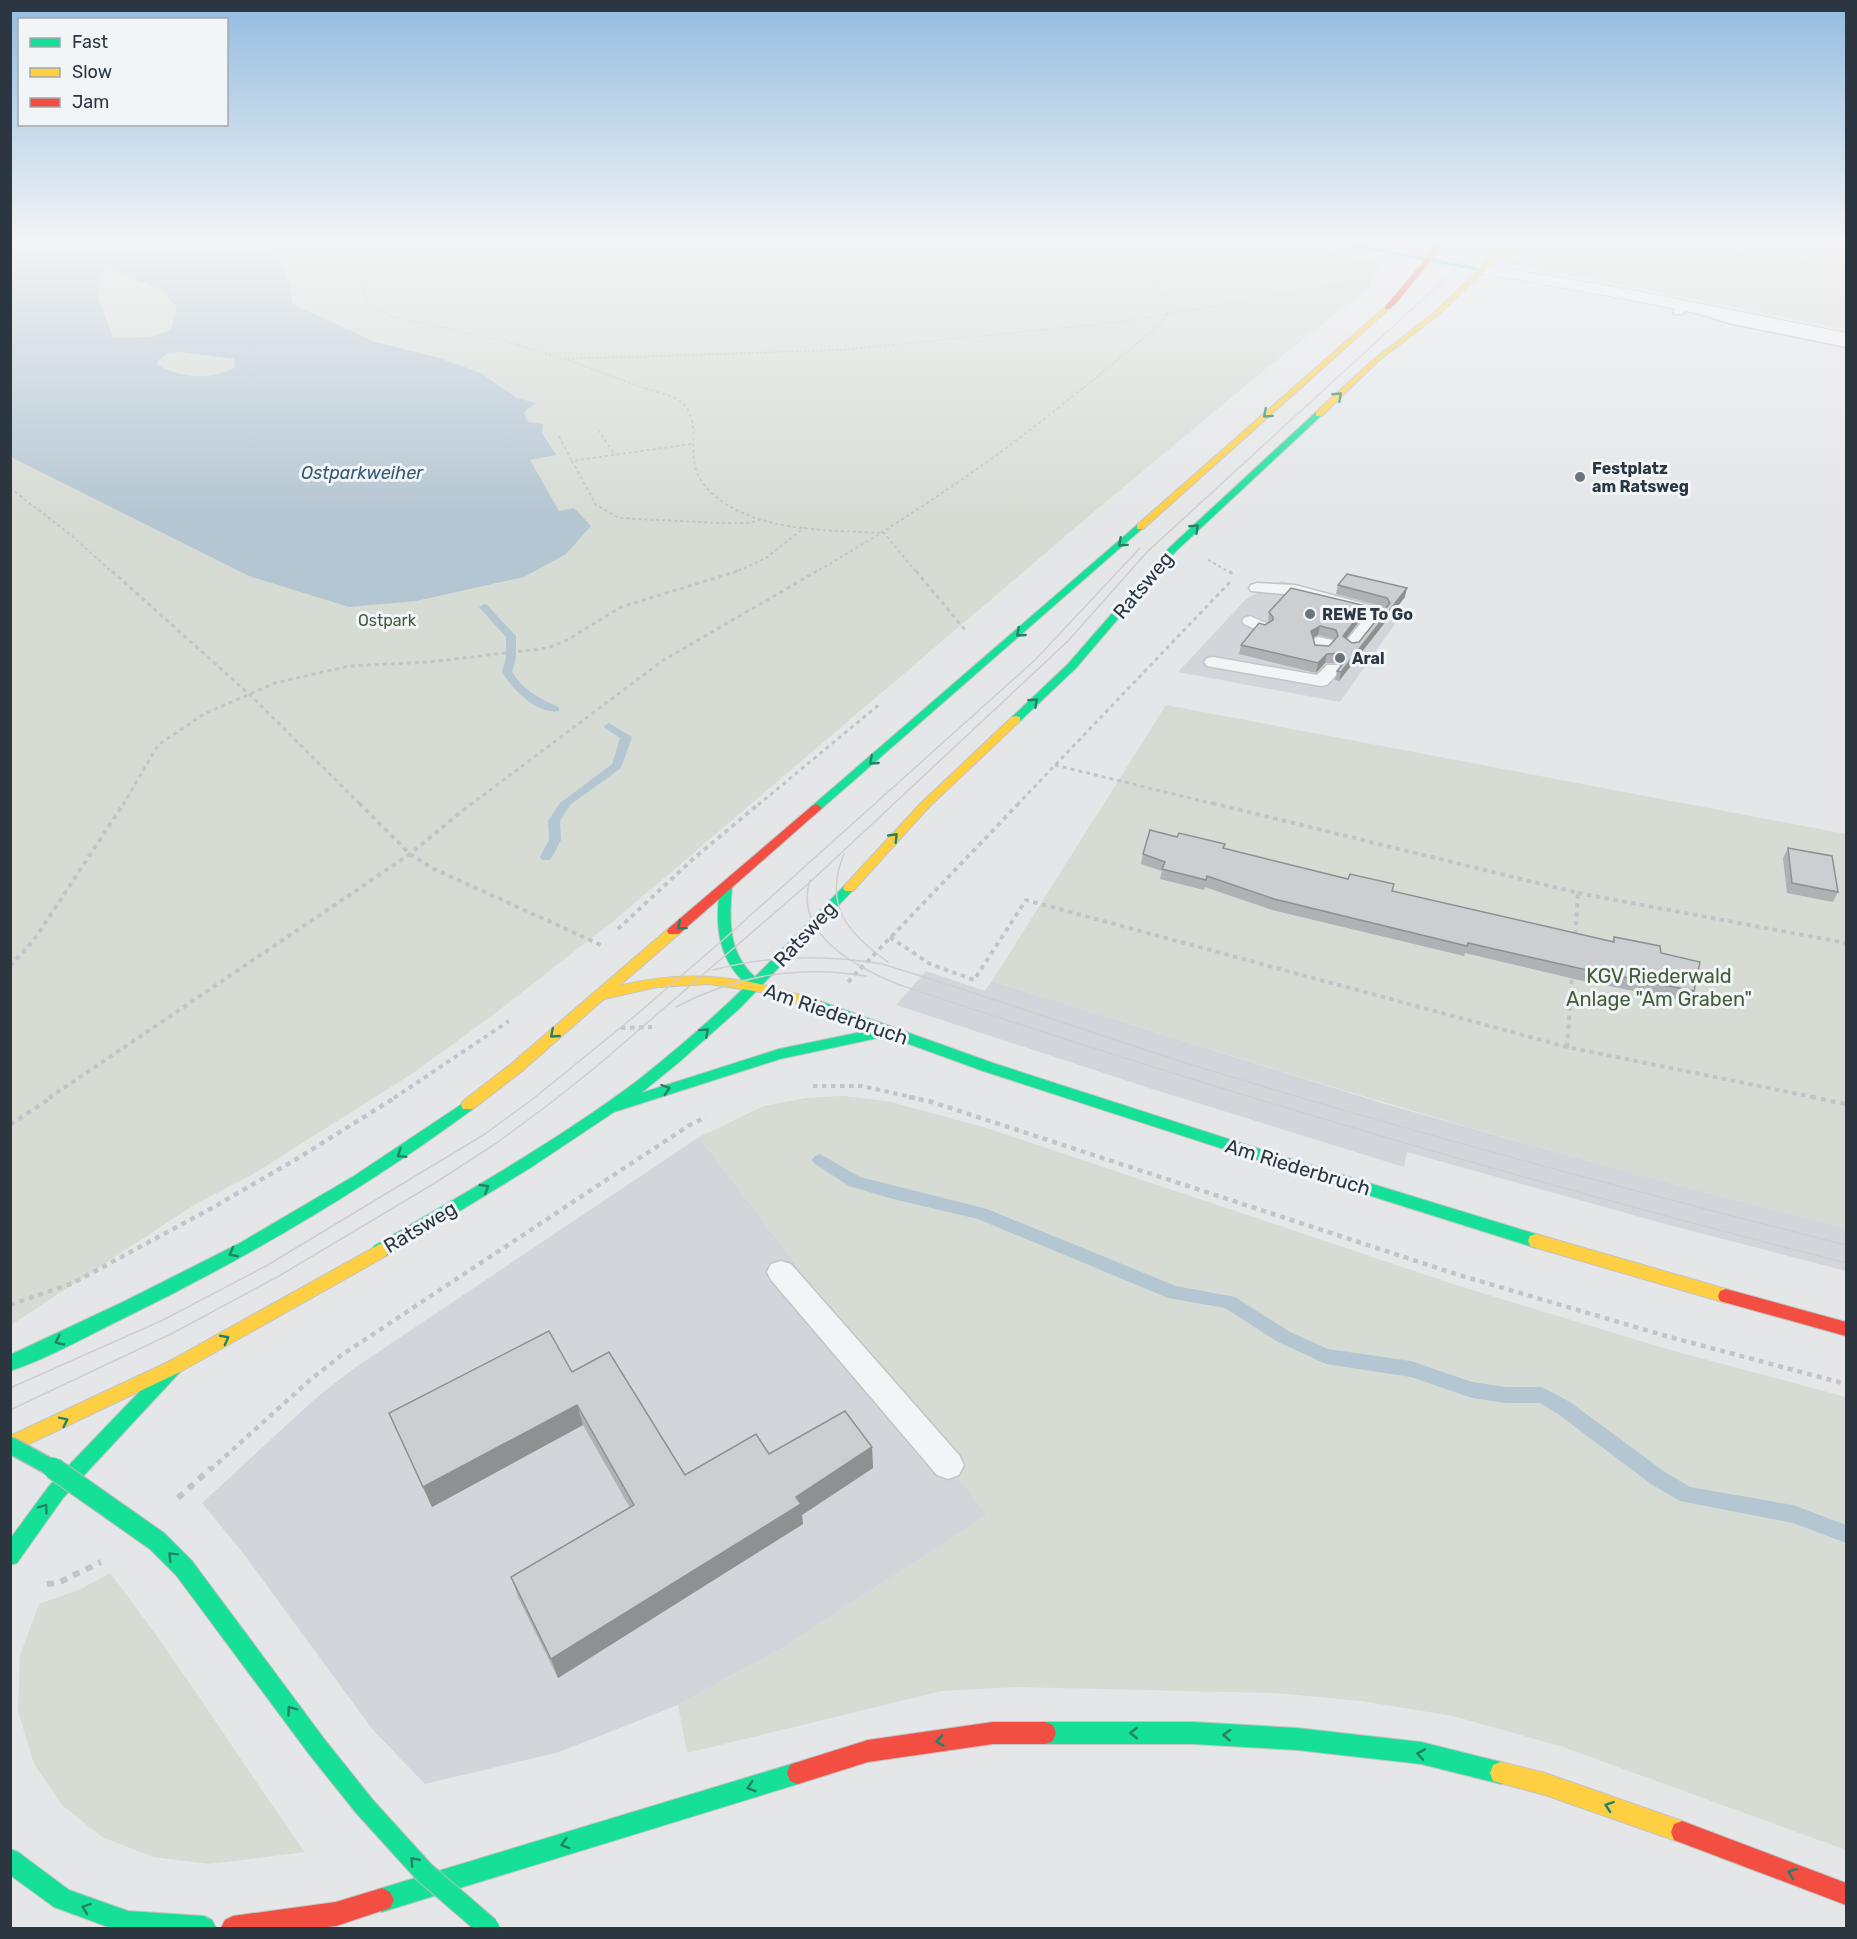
<svg xmlns="http://www.w3.org/2000/svg" width="1857" height="1939" font-family="Rubik,sans-serif">
<style>
.built{fill:#d2d6db}
.green{fill:#d6dcd4}
.water{fill:#b4c6d2;fill-rule:evenodd}
.lines{fill:none;stroke-linecap:round;stroke-linejoin:round}
.stream{fill:#b4c6d2;fill-rule:evenodd}
.lane-casing{stroke:#c2c4c6;stroke-width:3}
.street-casing{stroke:#c2c4c6;stroke-width:2}
.fast-casing{stroke:#c2c4c6;stroke-width:2}
.slow-casing{stroke:#c2c4c6;stroke-width:2}
.jam-casing{stroke:#c2c4c6;stroke-width:2}
.path-far5{stroke:#c2c5c7;stroke-width:1.5;stroke-dasharray:2 2;stroke-linecap:butt}
.path-far4{stroke:#c2c5c7;stroke-width:2;stroke-dasharray:3 3;stroke-linecap:butt}
.path-far3{stroke:#c2c5c7;stroke-width:3;stroke-dasharray:4 4;stroke-linecap:butt}
.path-far2{stroke:#c2c5c7;stroke-width:4;stroke-dasharray:4.5 4.5;stroke-linecap:butt}
.path-far1{stroke:#c2c5c7;stroke-width:4.5;stroke-dasharray:5 5;stroke-linecap:butt}
.path{stroke:#c2c5c7;stroke-width:6;stroke-dasharray:7 7;stroke-linecap:butt}
.lane{fill:#f3f4f5;fill-rule:evenodd}
.street{fill:#f3f4f5;fill-rule:evenodd}
.fast{fill:#16e098;fill-rule:evenodd}
.slow{fill:#ffcf43;fill-rule:evenodd}
.jam{fill:#f24e42;fill-rule:evenodd}
.tram{stroke:#cdced0;stroke-width:1.5}
.fast-bridge-far1-casing{stroke:#b6b9bd;stroke-width:19;stroke-linecap:butt}
.fast-bridge-casing{stroke:#b6b9bd;stroke-width:23;stroke-linecap:butt}
.fast-bridge-far1{stroke:#16e098;stroke-width:16}
.fast-bridge{stroke:#16e098;stroke-width:21}
.wall{fill:#afb1b4;fill-rule:evenodd}
.shaded-wall{fill:#8f9092}
.building{fill:#ccced1;stroke:#8f9092;stroke-width:1.5;fill-rule:evenodd}
.oneway{stroke:#228268}
.poi-dot{fill:#6c747b;stroke:#f2f5f7;stroke-width:2}
.labels{text-anchor:middle;dominant-baseline:central;stroke-width:6;stroke-linejoin:round;paint-order:stroke}
.far-poi-label{font-size:16px;font-weight:bold;fill:#2b3641;stroke:#f2f5f7;text-anchor:start}
.far-park-label{font-size:16px;fill:#445d39;stroke:#f2f5f7}
.far-water-label{font-size:18px;font-style:italic;fill:#365974;stroke:#f2f5f7}
.street-label{font-size:20px;fill:#2b3641;stroke:#f2f5f7}
.park-label{font-size:20px;fill:#445d39;stroke:#f2f5f7}
</style>
<rect width="100%" height="100%" fill="#e4e6e8"/>
<path class="built" d="M1282,581L1404,611L1340,702L1178,672L1247,598Z
M926,971L985,991L992,981L1385,1104L1570,1156L1846,1228V1271L1669,1225L1407,1152L1404,1167L1149,1088L896,1005Z
M699,1137L987,1515L782,1648L678,1705L559,1752L425,1784L373,1730L243,1553L202,1503L316,1398L353,1369Z"/>
<path class="green" d="M11,244H1304L1381,265L1372,274L1370,287L1273,363L1103,504L616,919L489,1018L410,1075L250,1176L197,1203L11,1325Z
M1535,244H1846V329L1584,277L1533,269L1514,263Z
M1166,705L1846,834V1228C1558,1159 1275,1070 992,981Z
M843,1096L887,1101L987,1128L1462,1287L1674,1351L1846,1397V1850L1560,1746L1453,1716L1361,1701L1275,1693L1017,1687L942,1691L687,1753L678,1705L782,1648L987,1515L699,1137L764,1106L806,1098Z
M110,1573C180,1663 239,1760 305,1852L209,1864L153,1857L102,1837L62,1805L34,1764L18,1711L20,1656L39,1604L81,1589Z"/>
<path class="water" d="M11,244H257C288,265 287,269 293,304L375,342L439,358L481,373L517,398L536,403L524,412L528,422L543,424L542,433L556,455L530,460L559,511L574,508L591,526L566,554L524,577L416,601L349,607L249,576L11,457ZM113,270L159,289L177,306L171,330L150,337L113,338L98,297L101,272ZM181,352L234,359L235,367C212,381 181,378 157,365L158,360L168,353Z"/>
<g class="lines">
<path class="stream" d="M484,604L487,605L516,636V658L512,672C523,690 540,699 559,707V711C537,715 512,689 502,672L506,658V637L479,607Z
M609,723L632,737L621,768L570,805L560,821L561,840L552,857L550,860H542L540,857L549,840L548,821L560,803L612,764L620,738L605,728L604,726Z
M820,1154L860,1177L987,1209L1176,1286L1235,1297L1290,1332L1328,1349L1411,1361L1472,1382L1505,1387H1542L1570,1402L1665,1472L1690,1487L1793,1505L1846,1525V1543L1793,1523L1680,1501L1651,1484L1558,1414L1540,1403H1505L1472,1398L1411,1377L1326,1364L1278,1342L1225,1308L1168,1298L978,1219L893,1199L849,1186L815,1164L812,1160L815,1156Z"/>
<defs>
<path id="lane" d="M1685,303L1731,317L1846,341V347L1729,323L1687,310L1682,314H1674V310Z
M1257,583L1295,585L1384,609L1386,612L1357,649L1351,650L1343,645L1368,614L1295,595L1251,591L1249,588L1251,585Z
M1250,616L1268,624L1270,627L1262,632L1244,624L1242,621L1244,618Z
M1318,637L1332,640L1334,644L1327,653H1315L1313,649L1315,646L1310,642Z
M1213,657L1317,675L1327,665H1339L1342,669L1327,685L1321,686L1207,666L1204,662L1207,658Z
M781,1261L791,1264L959,1455L964,1465L959,1475L948,1479L937,1475L771,1280L767,1272L771,1264Z"/>
<path id="street" d="M1482,265L1636,291L1846,333V343L1636,301L1477,272L1475,269L1477,266Z"/>
<path id="fast" d="M1340,244H1354L1485,269L1482,271Z
M1316,412L1323,414L1175,552L1076,668L1020,721H1012V717L1068,664L1169,548Z
M1137,525L1144,527L820,810H812L810,808L812,806Z
M726,883L732,887C729,921 728,953 755,977L845,885H853L855,888L740,1008L678,1063L641,1093L779,1049L871,1030L812,1008L810,1005L812,1002L817,1000L993,1063L1284,1157L1536,1234L1542,1236L1544,1241L1542,1246L1536,1248L1276,1166L983,1071L887,1036L780,1059L614,1112L530,1168L386,1256L380,1258L374,1256L372,1251L374,1246C463,1194 554,1143 637,1081C675,1051 712,1019 747,985C717,958 715,925 720,887Z
M468,1100L473,1101L475,1105L473,1109C363,1190 245,1259 122,1319C85,1337 49,1358 10,1371V1355L123,1302L240,1243L354,1176Z
M174,1359L180,1362L183,1367L180,1372L63,1498L17,1563L10,1565V1539L49,1486L168,1362Z
M1045,1722H1193L1297,1728L1421,1742L1501,1762L1509,1765L1512,1773L1509,1781L1501,1784L1421,1764L1297,1750L1193,1744H1045L1037,1741L1034,1733L1037,1725Z
M798,1762L806,1765L809,1773L806,1781L798,1784L382,1912L374,1908L370,1900L374,1892L382,1888Z
M10,1849L18,1852L69,1890L128,1911L204,1916L212,1920L216,1928H111L54,1907L10,1875Z"/>
<path id="slow" d="M1505,244H1512L1438,315L1377,362L1322,416H1316V412L1373,360L1434,313Z
M1385,307L1390,308L1143,529H1137V525Z
M1016,716L1020,717V721L929,807L853,891H845L843,888L845,885L921,803L1012,717Z
M674,927L681,931L679,934L619,986C692,967 752,978 822,1002L824,1005L817,1010L760,992L709,984L657,987L604,999L521,1072L473,1109H463L461,1105L463,1101L511,1064L669,928Z
M1536,1234L1726,1289L1732,1291L1734,1296L1732,1301L1726,1303L1530,1246L1528,1241L1530,1236Z
M380,1244L386,1246L388,1251L386,1256L180,1372L10,1453V1436L168,1362Z
M1501,1762L1545,1773L1682,1821L1690,1824L1693,1832L1690,1840L1682,1843L1545,1795L1493,1781L1490,1773L1493,1765Z"/>
<path id="jam" d="M1438,244H1444L1397,302L1389,309H1385V307Z
M816,804L822,808L820,810L679,934H669L667,931L669,928L812,806Z
M1726,1289L1846,1322V1336L1720,1301L1718,1296L1720,1291Z
M993,1722H1045L1053,1725L1056,1733L1053,1741L1045,1744H993L868,1762L798,1784L790,1781L787,1773L790,1765L798,1762L868,1740Z
M1682,1821L1846,1883V1905L1674,1840L1671,1832L1674,1824Z
M382,1888L390,1892L394,1900L390,1908L336,1926L316,1928H221L225,1920L233,1916L336,1902Z"/>
</defs>
<use href="#lane" class="lane-casing"/>
<use href="#street" class="street-casing"/>
<use href="#fast" class="fast-casing"/>
<use href="#slow" class="slow-casing"/>
<use href="#jam" class="jam-casing"/>
<path class="path-far5" d="M326,244L348,253L353,259L369,306L394,317L512,343L564,359L839,350L1122,322L1367,281L1372,278
M1134,244L1157,287L1168,314
M1229,244L1314,251
M1650,244L1846,268
M1726,248L1739,254
M1303,250L1321,263
M1333,270L1351,283
M568,360L649,390
M1081,390L1151,332L1168,314"/>
<path class="path-far4" d="M645,388C655,392 672,395 680,401C704,419 685,455 700,479C736,533 826,530 884,533L917,573
M598,430L615,455
M559,436L572,461
M691,444L572,461L596,505L619,518L720,523H749L760,520
M10,488L72,536L113,573
M1208,560L1231,573
M733,573L766,558L805,527
M814,573C909,518 998,458 1083,388"/>
<path class="path-far3" d="M112,571L250,695L361,805
M916,571L966,631
M1230,571L1232,574
M1055,765L1218,805
M123,805L158,745L204,714L275,683L349,666L429,662L548,648L567,640L621,607L738,571
M470,805L662,661L817,571
M758,805L881,703
M1017,805L1230,582"/>
<path class="path-far2" d="M359,803L410,854L432,868L601,945
M1212,803L1578,893L1575,938
M1578,893L1846,943
M618,929L693,859L760,803
M890,937L930,964L974,980L1026,900L1567,1047L1818,1098
M10,966L34,940L124,803
M848,982L1019,803
M621,1028L652,1027
M1567,1047L1572,976
M813,1086H861L916,1098
M49,1098L410,854L472,803
M394,1098L509,1021"/>
<path class="path-far1" d="M909,1097L932,1102L1459,1275L1666,1336L1846,1384
M1811,1097L1846,1104
M10,1125L52,1097
M10,1305L73,1283L212,1208L295,1160L396,1097
M210,1470L310,1380L343,1354L688,1126L706,1117"/>
<path class="path" d="M178,1498L211,1468
M47,1584L58,1583L101,1562"/>
<use href="#lane" class="lane"/>
<use href="#street" class="street"/>
<use href="#fast" class="fast"/>
<use href="#slow" class="slow"/>
<use href="#jam" class="jam"/>
<path class="tram" d="M844,854C823,905 847,933 888,962
M810,880C793,935 857,967 897,984C1210,1089 1526,1182 1846,1263
M713,970C770,955 824,954 882,964C988,996 1093,1034 1199,1067C1413,1133 1629,1190 1846,1245
M676,1007C737,975 798,965 866,976
M10,1388L161,1321L266,1266L485,1134L534,1098L636,1015L724,939L1035,660L1140,548
M10,1410L171,1334L279,1276L435,1183L498,1142L548,1105L597,1066L808,884L1068,641L1147,552L1483,244"/>
<defs>
<path id="fast-bridge-far1" d="M10,1445L56,1470"/>
<path id="fast-bridge" d="M53,1468L157,1541L184,1568L317,1747L365,1807L424,1872L489,1928"/>
</defs>
<use href="#fast-bridge-far1" class="fast-bridge-far1-casing"/>
<use href="#fast-bridge" class="fast-bridge-casing"/>
<use href="#fast-bridge-far1" class="fast-bridge-far1"/>
<use href="#fast-bridge" class="fast-bridge"/>
</g>
<path class="wall" d="M1338,585L1405,597L1339,681L1335,680L1337,671L1341,665L1339,663H1325L1316,673L1239,654L1241,645L1269,622L1268,621L1269,612L1366,606L1364,615L1346,639L1352,643L1359,642L1386,609L1385,607L1336,594ZM1318,635L1334,639V640L1329,646L1315,645L1313,638Z
M1177,837L1392,891L1612,942L1614,937L1661,953L1694,991L1689,1002L1574,979L1465,953L1464,956L1272,910L1205,887L1204,890L1160,879L1162,871L1141,864L1143,854Z
M1788,848L1838,892L1833,902L1787,893L1783,858Z
M572,1372L685,1475L769,1454L872,1447L873,1468L802,1515L803,1524L558,1678L518,1597L511,1577L630,1508L583,1425L432,1507L398,1433Z"/>
<path class="shaded-wall" d="M1407,588L1405,597L1339,681L1341,672Z
M1366,606L1364,615L1341,645L1343,636Z
M1320,626L1318,635L1309,640L1311,631Z
M1327,654L1325,663L1316,673L1318,663Z
M577,1405L583,1425L432,1507L423,1487Z
M872,1447L873,1468L802,1515L803,1524L558,1678L551,1659Z"/>
<path class="building" d="M1347,574L1407,588L1341,672L1337,671L1346,660L1341,653L1327,654L1318,663L1241,645L1259,623L1265,625L1273,620V617L1269,612L1291,588L1366,606L1343,636L1352,643L1359,642L1390,603L1387,598L1338,585ZM1320,626L1336,630L1338,636L1329,646L1315,645L1311,631Z
M1150,830L1177,837L1179,833L1225,844L1223,848L1348,879L1350,874L1394,884L1392,891L1614,942V937L1660,946L1661,953L1700,962L1694,991L1578,968L1468,943L1467,946L1274,899L1207,876L1206,880L1162,869L1165,862L1143,854Z
M1788,848L1832,856L1838,892L1792,883Z
M549,1331L572,1372L609,1352L685,1475L756,1434L769,1454L845,1411L872,1447L796,1497L801,1504L551,1659L511,1577L634,1505L577,1405L423,1487L389,1413Z"/>
<defs><path id="oneway-chevron" d="M-2-3.5L2.5 0L-2 3.5" fill="none" stroke-width="1.6" stroke-linecap="round" stroke-linejoin="round" transform="scale(1.5)"/></defs>
<g class="oneway">
<use href="#oneway-chevron" transform="translate(1338 396) rotate(-43)"/>
<use href="#oneway-chevron" transform="translate(1267 414) rotate(138)"/>
<use href="#oneway-chevron" transform="translate(1195 528) rotate(-43)"/>
<use href="#oneway-chevron" transform="translate(1122 543) rotate(138)"/>
<use href="#oneway-chevron" transform="translate(1020 633) rotate(139)"/>
<use href="#oneway-chevron" transform="translate(1034 702) rotate(-43)"/>
<use href="#oneway-chevron" transform="translate(873 761) rotate(139)"/>
<use href="#oneway-chevron" transform="translate(894 837) rotate(-46)"/>
<use href="#oneway-chevron" transform="translate(681 926) rotate(140)"/>
<use href="#oneway-chevron" transform="translate(705 1032) rotate(-42)"/>
<use href="#oneway-chevron" transform="translate(554 1034) rotate(139)"/>
<use href="#oneway-chevron" transform="translate(666 1089) rotate(-19)"/>
<use href="#oneway-chevron" transform="translate(401 1154) rotate(147)"/>
<use href="#oneway-chevron" transform="translate(485 1188) rotate(-31)"/>
<use href="#oneway-chevron" transform="translate(233 1253) rotate(152)"/>
<use href="#oneway-chevron" transform="translate(225 1339) rotate(-28)"/>
<use href="#oneway-chevron" transform="translate(59 1341) rotate(155)"/>
<use href="#oneway-chevron" transform="translate(64 1421) rotate(-26)"/>
<use href="#oneway-chevron" transform="translate(44 1508) rotate(-54)"/>
<use href="#oneway-chevron" transform="translate(172 1556) rotate(-135)"/>
<use href="#oneway-chevron" transform="translate(291 1710) rotate(-126)"/>
<use href="#oneway-chevron" transform="translate(1134 1733) rotate(-180)"/>
<use href="#oneway-chevron" transform="translate(1227 1735) rotate(-177)"/>
<use href="#oneway-chevron" transform="translate(940 1741) rotate(172)"/>
<use href="#oneway-chevron" transform="translate(1421 1754) rotate(-170)"/>
<use href="#oneway-chevron" transform="translate(751 1787) rotate(163)"/>
<use href="#oneway-chevron" transform="translate(1609 1806) rotate(-161)"/>
<use href="#oneway-chevron" transform="translate(565 1844) rotate(163)"/>
<use href="#oneway-chevron" transform="translate(414 1861) rotate(-132)"/>
<use href="#oneway-chevron" transform="translate(1792 1873) rotate(-159)"/>
<use href="#oneway-chevron" transform="translate(86 1908) rotate(-160)"/>
</g>
<linearGradient id="sky" x2="0" y2="1"><stop stop-color="#93bbdf"/><stop offset="0.47" stop-color="#f3f4f5"/><stop offset="1" stop-color="#f3f4f5" stop-opacity="0"/></linearGradient>
<rect width="1857" height="516" fill="url(#sky)"/>
<g class="poi-dot">
<circle cx="1580" cy="477" r="6"/>
<circle cx="1310" cy="614" r="6"/>
<circle cx="1340" cy="658" r="6"/>
</g>
<g class="labels">
<g class="far-poi-label">
<text x="1592" y="468">Festplatz<tspan x="1592" dy="18">am Ratsweg</tspan></text>
<text x="1322" y="614">REWE To Go</text>
<text x="1352" y="658">Aral</text>
</g>
<g class="far-park-label">
<text x="387" y="620">Ostpark</text>
</g>
<g class="far-water-label">
<text x="362" y="473">Ostparkweiher</text>
</g>
<g class="street-label">
<text transform="translate(1143 585) rotate(-50)">Ratsweg</text>
<text transform="translate(805 934) rotate(-47)">Ratsweg</text>
<text transform="translate(836 1014) rotate(19)">Am Riederbruch</text>
<text transform="translate(1298 1167) rotate(17)">Am Riederbruch</text>
<text transform="translate(420 1227) rotate(-31)">Ratsweg</text>
</g>
<g class="park-label">
<text x="1659" y="976">KGV Riederwald<tspan x="1659" dy="23">Anlage "Am Graben"</tspan></text>
</g>
</g>
<rect width="1857" height="1939" fill="none" stroke="#2b3641" stroke-width="24"/>
<rect x="18" y="18" width="210" height="108" fill="#f2f5f7" stroke="#a2a9ae" stroke-width="1.5"/>
<rect x="30" y="38" width="30" height="9" fill="#16e098" stroke="#a2a9ae" stroke-width="1.5"/>
<text x="72" y="48" font-size="18" fill="#2b3641">Fast</text>
<rect x="30" y="68" width="30" height="9" fill="#ffcf43" stroke="#a2a9ae" stroke-width="1.5"/>
<text x="72" y="78" font-size="18" fill="#2b3641">Slow</text>
<rect x="30" y="98" width="30" height="9" fill="#f24e42" stroke="#a2a9ae" stroke-width="1.5"/>
<text x="72" y="108" font-size="18" fill="#2b3641">Jam</text>
</svg>
